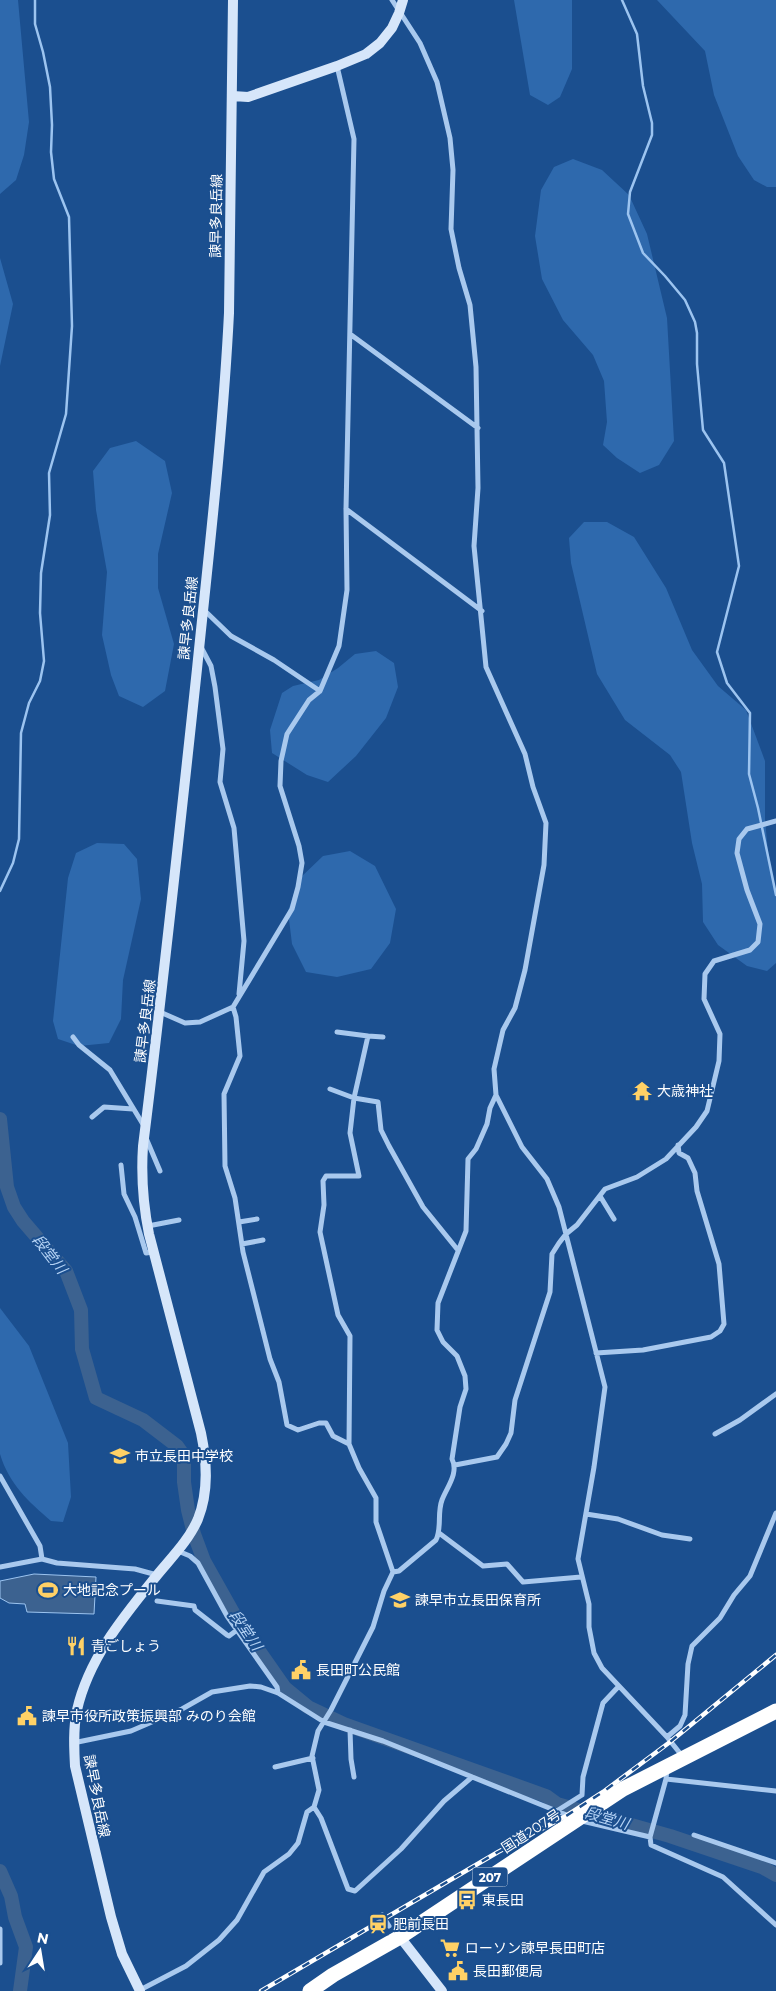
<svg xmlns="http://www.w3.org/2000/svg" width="776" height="1991" font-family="Montserrat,'Noto Sans JP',sans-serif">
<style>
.green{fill:#2e69ad}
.water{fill:#3c6290;stroke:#9cc4f0}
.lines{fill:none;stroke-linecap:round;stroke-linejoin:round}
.stream{stroke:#9cc4f0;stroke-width:2.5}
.river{stroke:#3c6290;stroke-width:14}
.street{stroke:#a9c9ee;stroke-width:5}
.secondary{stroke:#d6e6fa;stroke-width:10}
.highway{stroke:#fff;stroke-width:15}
.rail-casing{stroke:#fff;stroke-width:4.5}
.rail{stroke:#1b4f8f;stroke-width:2.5;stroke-dasharray:8;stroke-linecap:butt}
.labels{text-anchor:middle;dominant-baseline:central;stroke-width:4;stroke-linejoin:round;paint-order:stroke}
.shield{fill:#1b4f8f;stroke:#bbcadd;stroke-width:1}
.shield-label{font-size:12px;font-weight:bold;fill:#fff}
.street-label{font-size:14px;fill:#fff;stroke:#1b4f8f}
.poi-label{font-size:14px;fill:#fff;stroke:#1b4f8f;text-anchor:start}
.water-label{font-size:15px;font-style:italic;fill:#b5d3f5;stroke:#1b4f8f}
</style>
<rect width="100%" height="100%" fill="#1b4f8f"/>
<path class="green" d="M0,0H18L29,122L24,155L16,180L0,194Z
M514,0H572V69L560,97L548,105L530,95Z
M657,0H776V187H767L754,180L738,156L714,95L705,51Z
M573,159L602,170L629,195L647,234L667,318L674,441L659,465L640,473L617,458L603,445L607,422L604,381L593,355L563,320L542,279L535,236L541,190L554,167Z
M0,258L13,304L0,366Z
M136,441L165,461L172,493L158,554V588L174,644L165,691L143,707L119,696L111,675L102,635L107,572L96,510L93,471L110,448Z
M584,522H607L634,537L666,588L692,650L718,686L746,710L765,761V819L769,864L776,892V963L767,971L747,966L718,945L703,922L702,884L692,843L681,772L670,755L625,720L597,674L571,563L569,538Z
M376,651L394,663L398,687L386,718L356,756L328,782L307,775L272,753L270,730L282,693L293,686L319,680L338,668L355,654Z
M97,843L124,844L137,859L141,899L123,980L121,1019L109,1043L79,1046L58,1039L53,1021L68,878L76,853Z
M350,851L375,866L396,909L390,943L371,969L337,977L306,972L292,944L288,911L299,879L323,856Z
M0,1308L29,1346L68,1443L71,1497L63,1522L51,1521C28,1501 9,1484 0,1454Z"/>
<path class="water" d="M34,1574L96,1577L94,1614L27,1612L25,1604L9,1603L0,1598V1581Z"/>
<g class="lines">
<path class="stream" d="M622,0L637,34L643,86L652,123V135L630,192L628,214L643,253L665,276L685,300L695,322L697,333V364L703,430L724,463L739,566L717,652L727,683L750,713L749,774L758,808L776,895
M0,891L13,863L19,839L21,733L29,703L40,681L44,661L40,613L41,573L50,515L49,473L66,414L72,326L69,217L54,179L51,152L52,125L50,87L43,52L35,24V0"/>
<path class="river" d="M0,1119L7,1187L14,1207L23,1221L66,1271L81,1310L82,1349L96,1398L143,1420L177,1446L184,1456V1482L188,1510L194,1534L204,1561L236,1618L285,1688L308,1707L344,1724L546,1796L557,1804L670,1836L762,1867L776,1875
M0,1871L11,1896L15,1917L26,1947L20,1991"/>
<path class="street" d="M392,0L420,43L437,82L450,138L453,170L451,229L459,268L470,305L476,367L478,488L474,546L486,667L525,754L533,787L546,823L544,865L525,970L515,1008L503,1030L494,1069L496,1095L522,1147L547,1179L559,1207L605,1387L594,1467L578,1559L589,1604V1627L594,1653L602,1668L667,1737L683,1757
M337,66L354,139L346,509L347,590L339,646L320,691L309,700L287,734L281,761L280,786L299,846L302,863L298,887L292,909L233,1007L236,1017L240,1056L224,1094L225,1166L235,1198L243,1252L270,1359L279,1382L287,1425L298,1430L319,1423H326L333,1436L349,1444
M350,334L478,428
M346,509L482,611
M204,610L231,636L274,660L320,691
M201,647L211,666L215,687L223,749L220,782L234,828L244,941L239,994
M160,1012L185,1023L200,1022L233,1007
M337,1032L368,1036
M73,1037L79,1045L110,1070L144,1126
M330,1089L354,1098L368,1036L383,1037
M92,1117L104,1107L133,1109
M146,1138L160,1171
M121,1165L124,1194L135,1217L146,1253L153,1252
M600,1196L614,1219
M239,1222L257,1219
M148,1226L179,1220
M242,1244L263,1240
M596,1353L643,1350L711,1337L720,1331L724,1324L719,1264L697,1191L695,1173L688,1158L679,1153L678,1145
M715,1434L740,1420L776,1394
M455,1465L497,1457L506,1444L511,1433L515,1400L550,1292L552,1254L559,1243L566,1234L577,1225L605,1189L637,1177L666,1159L696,1127L707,1111L719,1061L720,1034L704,999L705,974L714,961L750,950L758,942L760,924L747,890L737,853L739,839L747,829L776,821
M0,1476L40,1546L42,1559
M586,1514L618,1519L662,1535L690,1539
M439,1533L483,1566L507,1564L523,1582L581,1577
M178,1551L190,1556L198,1563L227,1616L277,1687L278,1693
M0,1567L42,1559L57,1563L135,1569L157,1575
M393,1572L399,1571L436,1540C442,1528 437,1513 442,1500C447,1487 459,1473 452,1459L460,1407L466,1389L465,1376L457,1356L443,1342L437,1330L438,1303L466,1231L468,1159L476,1149L487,1124L490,1108L496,1095
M157,1601L194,1606L195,1610L227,1635L229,1636L237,1630
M350,1730L351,1759L354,1777
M667,1737L680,1726L685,1715L688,1664L692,1646L720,1618L734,1595L750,1576L776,1513
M73,1743L131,1731L182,1709L212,1692L250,1686L261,1687L278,1693L324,1722L383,1741L574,1818
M275,1767L313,1758
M667,1768L666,1779L650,1837L651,1845L723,1877L776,1925
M666,1779L776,1791
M314,1807L321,1818L348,1889L355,1891L401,1849L444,1801L472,1777
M555,1812L582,1795L583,1777L603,1703L619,1686
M582,1821L650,1837
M694,1835L776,1863
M382,1915L389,1926
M0,1929V1963
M140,1990L186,1966L219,1940L237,1920L264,1872L289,1854L298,1843L307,1812L314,1807L319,1790L312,1756L318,1731L331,1710L373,1627L384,1591L393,1572L376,1522V1498L359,1468L349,1444L350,1336L338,1315L320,1232L324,1205L323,1181L326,1176H359L350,1133L354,1098L378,1102L381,1130L389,1146L423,1207L457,1249"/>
<path class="secondary" d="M233,96L248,97L337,66L366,54L380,43L392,28L399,13L403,0
M400,1937L442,1991
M140,1991L122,1954L111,1917L75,1766C74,1748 73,1728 77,1710C89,1657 125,1615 158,1574C172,1557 189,1540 198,1519C209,1491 207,1462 201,1433L149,1234C143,1204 141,1176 143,1146C163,987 180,828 197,669C209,551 223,432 229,313L233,0"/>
<path class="highway" d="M310,1991L333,1975L400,1937L623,1789L776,1711"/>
<defs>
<path id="rail" d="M261,1991L498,1852L566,1816L603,1792L670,1742L776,1655"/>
</defs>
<use href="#rail" class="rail-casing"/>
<use href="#rail" class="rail"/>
</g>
<defs>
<symbol id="temple-bare" viewBox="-9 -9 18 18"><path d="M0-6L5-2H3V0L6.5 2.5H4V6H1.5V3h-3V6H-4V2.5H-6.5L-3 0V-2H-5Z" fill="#ffd166" stroke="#1b4f8f" stroke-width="2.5" paint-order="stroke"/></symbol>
<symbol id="school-bare" viewBox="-9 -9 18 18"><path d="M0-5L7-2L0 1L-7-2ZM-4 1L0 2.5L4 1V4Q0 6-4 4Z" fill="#ffd166" stroke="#1b4f8f" stroke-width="2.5" paint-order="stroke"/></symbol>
<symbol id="stadium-bare" viewBox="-9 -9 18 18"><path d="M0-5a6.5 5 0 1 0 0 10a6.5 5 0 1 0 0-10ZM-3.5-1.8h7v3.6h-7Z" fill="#ffd166" stroke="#1b4f8f" stroke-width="2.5" paint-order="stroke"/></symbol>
<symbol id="restaurant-bare" viewBox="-9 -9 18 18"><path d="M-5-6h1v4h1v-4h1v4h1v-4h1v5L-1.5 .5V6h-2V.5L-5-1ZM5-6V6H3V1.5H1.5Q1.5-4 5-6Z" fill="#ffd166" stroke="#1b4f8f" stroke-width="2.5" paint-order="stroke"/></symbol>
<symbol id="civic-bare" viewBox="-9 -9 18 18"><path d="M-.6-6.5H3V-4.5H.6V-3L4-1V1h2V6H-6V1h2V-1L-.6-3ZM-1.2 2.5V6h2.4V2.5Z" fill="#ffd166" stroke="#1b4f8f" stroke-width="2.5" paint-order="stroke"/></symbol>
<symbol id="bus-bare" viewBox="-9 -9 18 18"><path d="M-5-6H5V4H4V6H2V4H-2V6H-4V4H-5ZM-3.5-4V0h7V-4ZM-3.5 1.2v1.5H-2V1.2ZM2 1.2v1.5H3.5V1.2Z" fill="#ffd166" stroke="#1b4f8f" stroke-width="2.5" paint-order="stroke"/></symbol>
<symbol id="station-bare" viewBox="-9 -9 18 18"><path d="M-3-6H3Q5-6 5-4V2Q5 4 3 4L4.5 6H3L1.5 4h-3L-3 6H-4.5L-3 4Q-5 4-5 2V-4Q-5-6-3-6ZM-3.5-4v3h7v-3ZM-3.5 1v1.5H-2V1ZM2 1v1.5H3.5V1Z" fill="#ffd166" stroke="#1b4f8f" stroke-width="2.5" paint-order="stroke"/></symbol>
<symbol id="supermarket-bare" viewBox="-9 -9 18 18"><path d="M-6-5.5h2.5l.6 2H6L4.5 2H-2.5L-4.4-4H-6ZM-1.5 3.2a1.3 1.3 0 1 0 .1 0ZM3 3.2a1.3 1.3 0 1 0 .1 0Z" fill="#ffd166" stroke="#1b4f8f" stroke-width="2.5" paint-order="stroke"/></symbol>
</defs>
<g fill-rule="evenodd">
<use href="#temple-bare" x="628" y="1077" width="28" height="28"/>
<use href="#school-bare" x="106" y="1442" width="28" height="28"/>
<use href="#stadium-bare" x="34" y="1576" width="28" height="28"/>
<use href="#school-bare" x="386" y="1586" width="28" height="28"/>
<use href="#restaurant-bare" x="62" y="1632" width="28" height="28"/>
<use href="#civic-bare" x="287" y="1656" width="28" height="28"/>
<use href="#civic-bare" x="13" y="1702" width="28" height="28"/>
<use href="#bus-bare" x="453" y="1886" width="28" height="28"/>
<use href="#station-bare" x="364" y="1910" width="28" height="28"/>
<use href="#supermarket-bare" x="436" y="1934" width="28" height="28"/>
<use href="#civic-bare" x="444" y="1957" width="28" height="28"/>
</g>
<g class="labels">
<rect class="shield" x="472.5" y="1867.5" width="35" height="19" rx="4"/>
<g class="shield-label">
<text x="490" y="1877">207</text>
</g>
<g class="street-label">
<text transform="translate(216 216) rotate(-89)">諫早多良岳線</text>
<text transform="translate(188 618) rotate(-84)">諫早多良岳線</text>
<text transform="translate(145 1021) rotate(-83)">諫早多良岳線</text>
<text transform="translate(97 1796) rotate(79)">諫早多良岳線</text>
<text transform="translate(531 1831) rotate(-33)">国道207号</text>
</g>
<g class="poi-label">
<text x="657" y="1091">大歳神社</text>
<text x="135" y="1456">市立長田中学校</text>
<text x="63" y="1590">大地記念プール</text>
<text x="415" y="1600">諫早市立長田保育所</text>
<text x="91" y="1646">青ごしょう</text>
<text x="316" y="1670">長田町公民館</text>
<text x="42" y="1716">諫早市役所政策振興部 みのり会館</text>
<text x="482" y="1900">東長田</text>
<text x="393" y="1924">肥前長田</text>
<text x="465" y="1948">ローソン諫早長田町店</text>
<text x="473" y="1971">長田郵便局</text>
</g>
<g class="water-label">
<text transform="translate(50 1254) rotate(52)">段堂川</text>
<text transform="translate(246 1630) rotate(56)">段堂川</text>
<text transform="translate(607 1818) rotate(16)">段堂川</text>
</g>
</g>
<g transform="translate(40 1951) rotate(12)" stroke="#1b4f8f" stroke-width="4" paint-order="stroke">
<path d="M0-4L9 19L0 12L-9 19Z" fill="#ffffff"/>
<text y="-8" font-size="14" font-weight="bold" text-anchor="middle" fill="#ffffff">N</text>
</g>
</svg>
